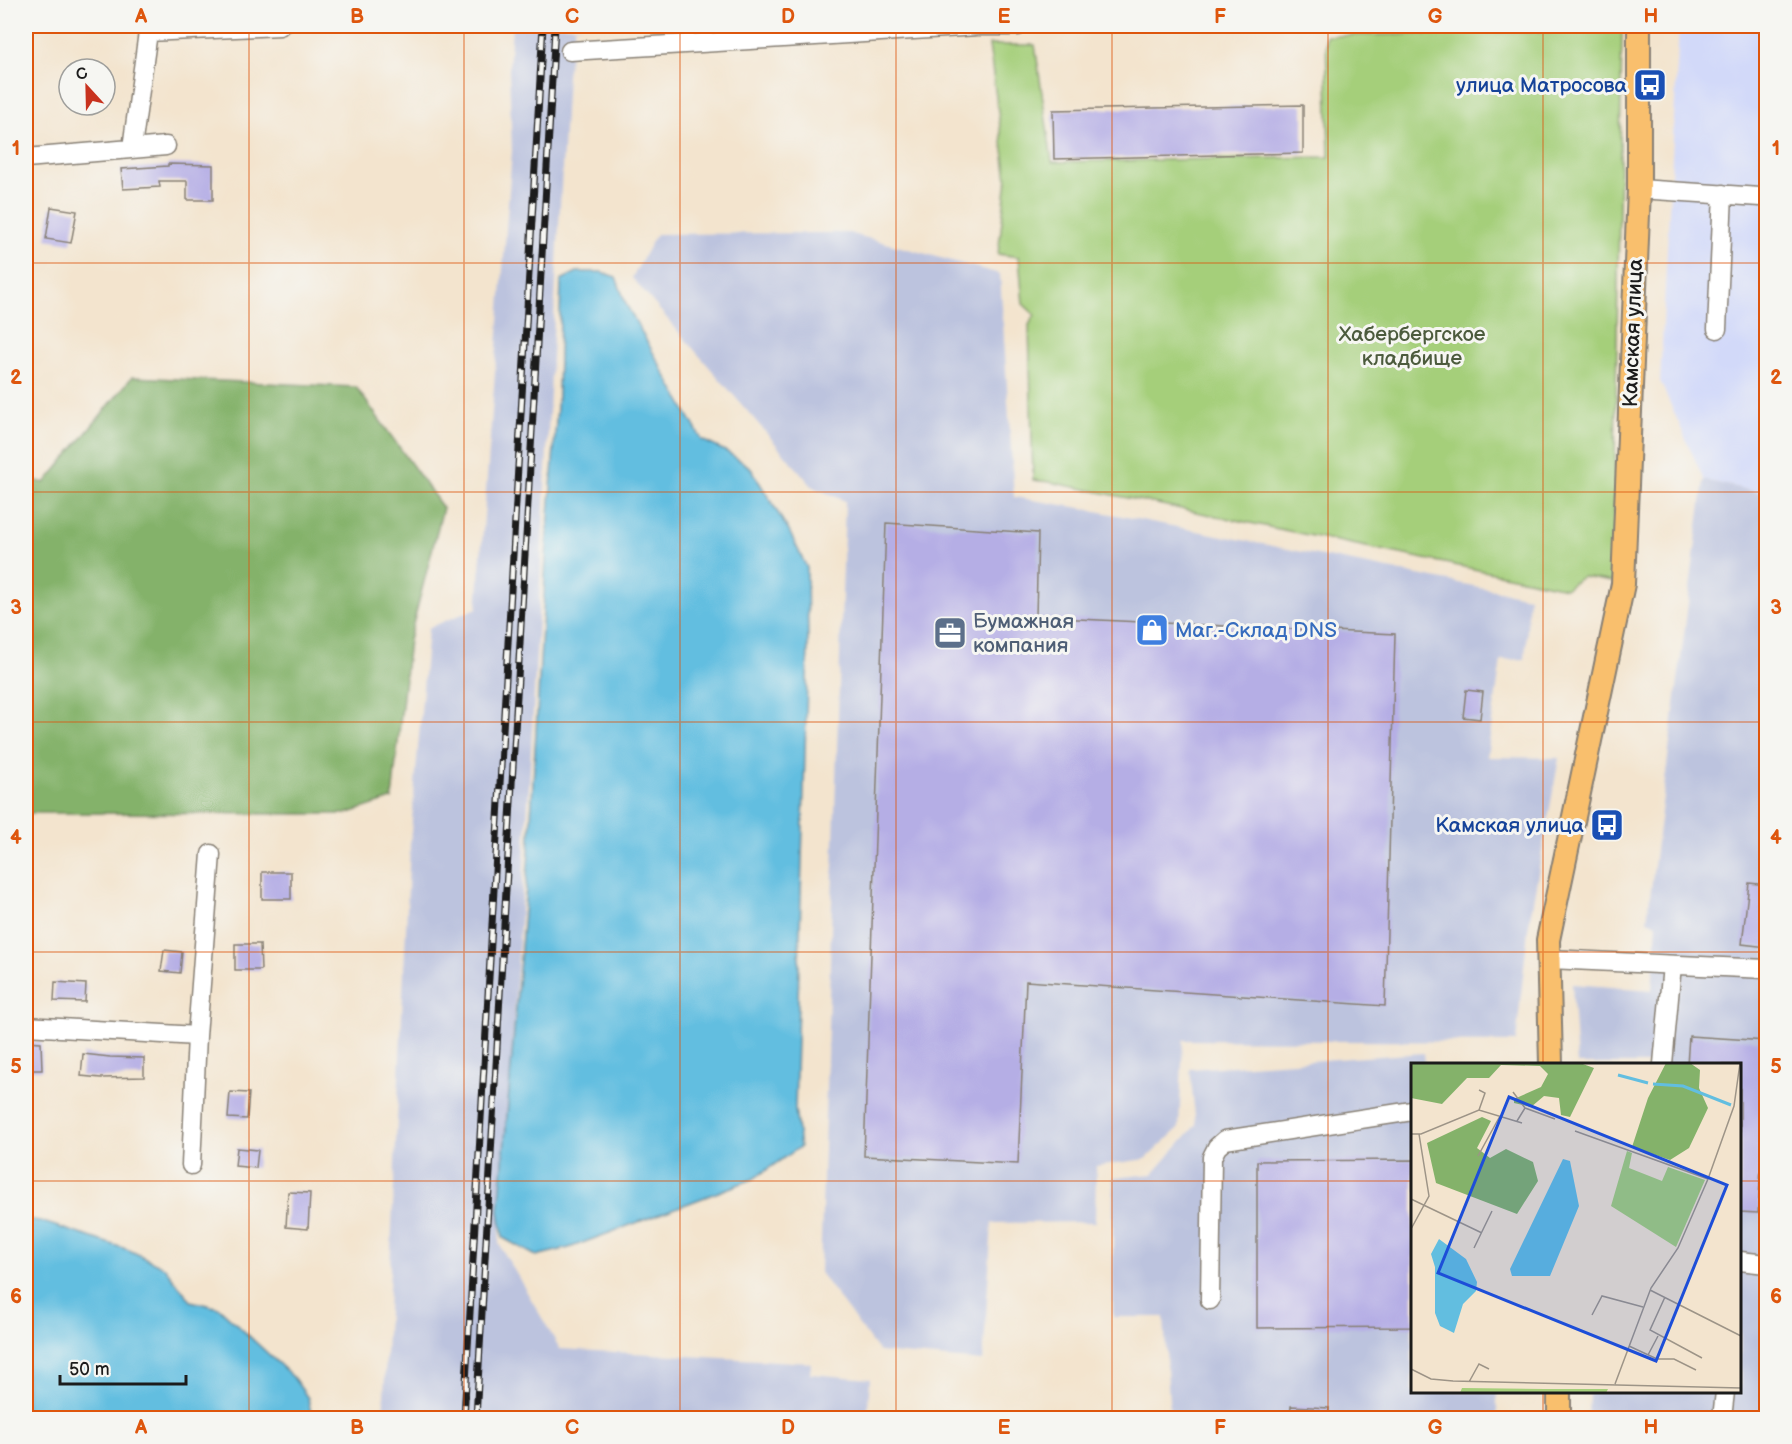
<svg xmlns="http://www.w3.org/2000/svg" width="1792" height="1444" font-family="'Balsamiq Sans',sans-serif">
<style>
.built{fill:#d2d9f9}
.industrial{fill:#bcc3de}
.green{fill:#a5cf7a;stroke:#60764b;stroke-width:1.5}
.forest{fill:#84b26a;stroke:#506743;stroke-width:1.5}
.water{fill:#62bee0;stroke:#3f6d7e;stroke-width:1.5}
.building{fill:#b5aee5}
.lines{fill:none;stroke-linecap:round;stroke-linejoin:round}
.minor-casing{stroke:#888075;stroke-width:21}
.major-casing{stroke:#888075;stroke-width:26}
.minor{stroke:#fff;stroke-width:18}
.major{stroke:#f9bf6d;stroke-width:22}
.rail-casing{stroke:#1c1c1c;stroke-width:7}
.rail{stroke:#f6f6f2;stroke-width:4.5;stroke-dasharray:14;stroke-linecap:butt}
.grid{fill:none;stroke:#de560d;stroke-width:1.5;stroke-opacity:0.55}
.labels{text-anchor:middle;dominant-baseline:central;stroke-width:6;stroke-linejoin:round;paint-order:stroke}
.transit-label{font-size:21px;fill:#164399;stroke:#f6f6f2;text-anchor:end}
.street-label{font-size:21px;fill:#1c1c1c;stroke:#f6f6f2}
.park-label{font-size:21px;fill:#4c5b3d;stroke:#f6f6f2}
.service-label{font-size:21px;fill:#4e5e75;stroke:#f6f6f2;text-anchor:start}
.shop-label{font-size:21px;fill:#366cbe;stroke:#f6f6f2;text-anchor:start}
.inset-river{fill:none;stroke:#62bee0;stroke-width:3}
.inset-road{fill:none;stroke:#9d9487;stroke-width:1.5}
.view{fill:#1d4ed8;fill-opacity:0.15;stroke:#1d4ed8;stroke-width:3}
.inset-edge{fill:none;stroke:#1c1c1c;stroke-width:3}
.neatline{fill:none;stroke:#de560d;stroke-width:2}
.grid-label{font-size:20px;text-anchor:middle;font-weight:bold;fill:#de560d}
</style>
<rect width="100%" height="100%" fill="#f6f6f2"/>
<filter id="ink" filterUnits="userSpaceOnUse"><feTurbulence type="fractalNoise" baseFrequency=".0167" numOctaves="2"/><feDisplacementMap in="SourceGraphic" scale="12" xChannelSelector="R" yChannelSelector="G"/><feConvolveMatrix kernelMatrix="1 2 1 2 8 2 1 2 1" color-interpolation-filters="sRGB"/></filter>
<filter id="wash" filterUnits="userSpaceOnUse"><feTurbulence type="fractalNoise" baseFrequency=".008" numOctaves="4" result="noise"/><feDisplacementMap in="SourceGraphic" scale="24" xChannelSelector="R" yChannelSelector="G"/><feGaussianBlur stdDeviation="1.35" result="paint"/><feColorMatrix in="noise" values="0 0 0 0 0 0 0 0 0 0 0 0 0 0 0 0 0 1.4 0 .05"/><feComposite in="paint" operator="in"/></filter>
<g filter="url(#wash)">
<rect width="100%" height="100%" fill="#f3e4ce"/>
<path class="built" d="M1679,26H1766V494L1704,480L1660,381Z"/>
<path class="industrial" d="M512,26H582L575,27L567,75L529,788L499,1244L560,1349L811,1363L810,1374L870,1379L867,1418H383L410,844L428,628L477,608L512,151L509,70Z
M849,233L1000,274L1014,497L1081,508L1529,597L1525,659L1501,660L1487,757L1559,758L1528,929L1516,1042L1183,1040L1179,1128L1146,1159L1096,1166L1095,1222L992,1223L983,1361L879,1352L820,1273L845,501L813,487L632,278L656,234Z
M1704,480L1766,494V1418H1588L1589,1392H1740V1064H1577L1572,984L1652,990L1657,924L1647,920Z
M1424,1053L1425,1064H1412V1392H1497V1418H1170L1164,1317H1113V1178L1153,1174L1196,1125L1190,1069Z"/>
<path class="green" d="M1622,30L1613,582L1582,577L1566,588L1050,482L1033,480L1029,325L1035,315L1023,304L1019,257L998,254L1007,179L989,45H1035L1052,162L1329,157L1326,36Z"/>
<path class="forest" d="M132,377L356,387L443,508L409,640L392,799L346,814L26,813V478L45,483Z"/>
<path class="water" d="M577,272H601L616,277L626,304L702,440L727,452L750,467L789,531L807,568L808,646L795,1109L800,1147L753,1179L569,1248L536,1256L503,1238L499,1211L529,852L547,542L558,394L561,280Z
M26,1219L40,1221L129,1250L164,1267L191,1301L219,1308L293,1377L308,1398L312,1418H26Z"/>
<g id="blocks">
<path class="building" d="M1303,105V153L1054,159L1053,110Z
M168,164L213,165V200H187V181H159L160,187L123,189L121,169L168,166Z
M51,207L77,211L71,243L46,239Z
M886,523L1038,533L1036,617L1395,634L1385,1006L1026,981L1018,1164L864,1156Z
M1466,690L1483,692L1480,719L1463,717Z
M262,872H291V899H262Z
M1749,883L1767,885V947L1742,944Z
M235,944H260L261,970H235Z
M164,950L182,952L180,973L161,971Z
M55,982L86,984L85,1002L54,1001Z
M1689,1036L1767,1041V1136H1763L1758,1213L1740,1212V1065H1687Z
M26,1041L41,1042L42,1070H26Z
M83,1054L110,1057L144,1058V1077L101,1078L81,1076Z
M230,1092L249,1093L247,1119L228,1118Z
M237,1148L258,1150L256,1168L235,1166Z
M1413,1160V1327L1257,1328V1161Z
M288,1192L310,1193L308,1229L286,1227Z
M1291,1406L1329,1408L1328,1419H1290Z"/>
</g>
</g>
<g filter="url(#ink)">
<use href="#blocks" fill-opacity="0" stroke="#888075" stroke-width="1.5"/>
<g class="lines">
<defs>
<path id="minor" d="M570,51L978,26H1018
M132,148L148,32L280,26
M26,158L166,146
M1639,189L1760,197
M1717,329L1723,194
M1549,959L1766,969
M26,1026L197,1036
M1663,1064L1672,965
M191,1165L197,1036L211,854
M1740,1261L1766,1264
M1210,1300L1212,1157L1217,1147L1225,1140L1412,1111
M1722,1418L1725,1392"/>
<path id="major" d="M1551,1064L1548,940L1623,584L1639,189V26
M1559,1392V1418"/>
</defs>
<use href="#minor" class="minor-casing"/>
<use href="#major" class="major-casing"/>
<use href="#minor" class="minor"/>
<use href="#major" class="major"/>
<defs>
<path id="rail" d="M464,1418L543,26
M476,1418L555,26"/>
</defs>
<use href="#rail" class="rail-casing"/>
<use href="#rail" class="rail"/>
</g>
</g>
<path class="grid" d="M249,26V1418M464,26V1418M680,26V1418M896,26V1418M1112,26V1418M1328,26V1418M1543,26V1064M26,263H1766M26,492H1766M26,722H1766M26,952H1766M26,1181H1412M1740,1181H1766M1543,1392V1418"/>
<defs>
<symbol id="bus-square" viewBox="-11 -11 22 22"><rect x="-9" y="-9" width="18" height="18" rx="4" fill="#1a4fb4" stroke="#f6f6f2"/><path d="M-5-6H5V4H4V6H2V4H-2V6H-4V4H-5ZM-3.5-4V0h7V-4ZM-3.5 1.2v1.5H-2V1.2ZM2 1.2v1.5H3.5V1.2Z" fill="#fff"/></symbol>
<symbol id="shop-square" viewBox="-11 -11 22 22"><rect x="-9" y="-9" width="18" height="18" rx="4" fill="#3f7fe0" stroke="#f6f6f2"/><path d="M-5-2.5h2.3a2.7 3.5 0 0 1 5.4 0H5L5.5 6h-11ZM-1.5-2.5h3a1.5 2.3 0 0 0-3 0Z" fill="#fff"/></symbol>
<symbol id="office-square" viewBox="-11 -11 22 22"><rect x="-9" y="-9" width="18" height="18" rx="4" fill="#5c6f8a" stroke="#f6f6f2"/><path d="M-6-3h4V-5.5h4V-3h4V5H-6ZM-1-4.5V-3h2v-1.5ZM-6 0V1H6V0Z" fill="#fff"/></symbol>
</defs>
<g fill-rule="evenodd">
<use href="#bus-square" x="1631" y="66" width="38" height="38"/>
<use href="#shop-square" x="1133" y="611" width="38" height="38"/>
<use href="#office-square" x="931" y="614" width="38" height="38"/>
<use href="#bus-square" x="1588" y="806" width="38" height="38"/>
</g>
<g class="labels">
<g class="transit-label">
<text x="1627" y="85">улица Матросова</text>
<text x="1584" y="825">Камская улица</text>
</g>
<g class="street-label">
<text transform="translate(1633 333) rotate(-88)">Камская улица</text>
</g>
<g class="park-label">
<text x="1412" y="334">Хабербергское<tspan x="1412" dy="24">кладбище</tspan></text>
</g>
<g class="service-label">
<text x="973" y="621">Бумажная<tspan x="973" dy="24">компания</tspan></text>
</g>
<g class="shop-label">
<text x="1175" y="630">Маг.-Склад DNS</text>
</g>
</g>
<g transform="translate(1411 1063)">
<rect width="330" height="330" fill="#f3e4ce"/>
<path d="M216,88L221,90L218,105L251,118L257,104L294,117L265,184L200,143ZM51,325L133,326H197L195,330H49Z" fill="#a5cf7a"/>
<path d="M0,0H169L183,5L159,54L150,52L148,35L133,33L120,44L103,40V36L130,24L137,11L129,3L90,2L78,15H56L31,41L0,35ZM255,0H279L289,7L288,25L297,45L278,85L259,97L221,84L237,35ZM71,54L80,58L66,85L79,95L95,86L122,99L127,118L106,151L25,120L16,80Z" fill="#84b26a"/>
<path d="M152,96L159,98L168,143L139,213H101L99,206ZM28,176L55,196L66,219L65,228L52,241L43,270L29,263L24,250V204L20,191Z" fill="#62bee0"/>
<path class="inset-river" d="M207,12L237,20M242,21L272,23L320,42"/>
<path class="inset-road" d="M68,27L74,30L68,47M102,29L114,45M106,58L114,45L144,56M164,68L297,116M0,71H10L68,47L111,60M67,93L89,53M0,136L71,170M0,166L18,133L8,71M63,185L81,148M239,227L330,273M254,234L239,267L291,295M181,252L191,233L232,244M218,283L246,296H263L285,307M237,292L247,273M0,306L20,316L42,318L330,325M58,319L68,301L78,306M204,321L240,225L267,185L297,116L323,43L329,0"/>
<path class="view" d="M98,34L316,122L245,298L27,210Z"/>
<rect width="330" height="330" class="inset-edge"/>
</g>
<rect width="1792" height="1444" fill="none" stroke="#f6f6f2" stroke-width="66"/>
<g transform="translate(87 87) rotate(338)"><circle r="28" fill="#f6f6f2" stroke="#9f9f9c" stroke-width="1.5"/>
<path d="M0-4.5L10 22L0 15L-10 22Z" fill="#c8321e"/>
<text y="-9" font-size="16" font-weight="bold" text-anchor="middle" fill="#1c1c1c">С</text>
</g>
<path d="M60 1375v9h126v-9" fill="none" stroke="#1c1c1c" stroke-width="3"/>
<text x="69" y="1375" font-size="18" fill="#1c1c1c" stroke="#f6f6f2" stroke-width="4.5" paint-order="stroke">50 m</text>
<rect x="33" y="33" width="1726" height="1378" class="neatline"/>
<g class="grid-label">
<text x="141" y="23">A</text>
<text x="357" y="23">B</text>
<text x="572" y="23">C</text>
<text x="788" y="23">D</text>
<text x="1004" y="23">E</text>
<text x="1220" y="23">F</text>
<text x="1435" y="23">G</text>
<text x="1651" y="23">H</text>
<text x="16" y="155">1</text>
<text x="1776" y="155">1</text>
<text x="16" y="384">2</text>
<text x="1776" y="384">2</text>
<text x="16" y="614">3</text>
<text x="1776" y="614">3</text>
<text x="16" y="844">4</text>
<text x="1776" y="844">4</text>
<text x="16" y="1073">5</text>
<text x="1776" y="1073">5</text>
<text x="16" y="1303">6</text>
<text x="1776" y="1303">6</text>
<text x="141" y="1434">A</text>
<text x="357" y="1434">B</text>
<text x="572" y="1434">C</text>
<text x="788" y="1434">D</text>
<text x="1004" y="1434">E</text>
<text x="1220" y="1434">F</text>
<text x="1435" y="1434">G</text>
<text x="1651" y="1434">H</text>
</g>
</svg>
